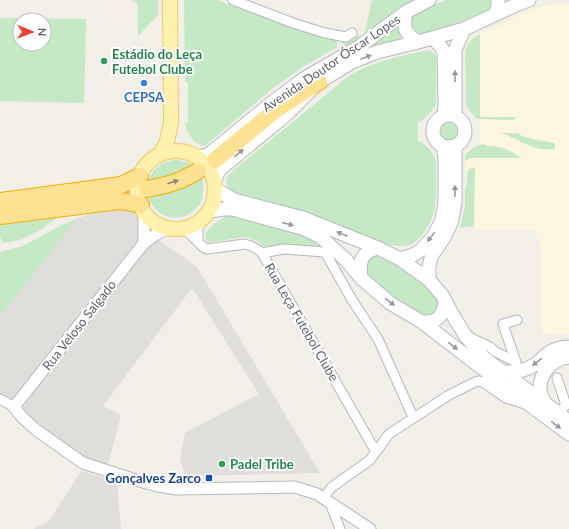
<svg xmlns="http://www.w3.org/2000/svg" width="569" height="529" font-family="Lato,sans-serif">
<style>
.commercial{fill:#fef7e0}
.industrial{fill:#e0deda}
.green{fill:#c5e8c5;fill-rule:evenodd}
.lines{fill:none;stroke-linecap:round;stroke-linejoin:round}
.motorway-tunnel{stroke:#ccccc8;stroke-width:16;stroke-dasharray:16 8;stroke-linecap:butt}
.minor-casing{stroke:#b5b8bc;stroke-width:11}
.tertiary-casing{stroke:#b5b8bc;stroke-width:13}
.secondary-casing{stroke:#b6babf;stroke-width:15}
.primary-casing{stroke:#f2c960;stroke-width:16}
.motorway-casing{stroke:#f9ab00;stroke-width:18}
.minor{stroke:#fff;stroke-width:9}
.tertiary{stroke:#fff;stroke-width:11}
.secondary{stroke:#fff;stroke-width:13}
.primary{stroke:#fff2af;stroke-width:14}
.motorway{stroke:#fde293;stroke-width:16}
.oneway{fill:#979a9d}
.oneway2{fill:#8e8975}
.leisure-dot{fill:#2e9e5b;stroke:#fff;stroke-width:1.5}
.shop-dot{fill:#3f7fe0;stroke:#fff;stroke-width:1.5}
.transit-dot{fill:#1a4fb4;stroke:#fff;stroke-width:1.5}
.labels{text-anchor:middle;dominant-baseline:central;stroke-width:4;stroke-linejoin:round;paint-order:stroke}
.leisure-label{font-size:13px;font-weight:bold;fill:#27864d;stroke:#fff;text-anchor:start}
.street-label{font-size:13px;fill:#5f6368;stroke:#fff}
.shop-label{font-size:13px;font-weight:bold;fill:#366cbe;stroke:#fff}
.transit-label{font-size:13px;font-weight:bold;fill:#164399;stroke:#fff;text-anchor:end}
</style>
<rect width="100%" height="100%" fill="#f1efe8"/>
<path class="commercial" d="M569,4V334H556L542,333V250L534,230H474V226L460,228L465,205V189L467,185L465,161V155L474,147L480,145V120L477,119L468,109L466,105L465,51L468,45L474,36L500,25L520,14L538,7L551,5Z"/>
<path class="industrial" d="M124,204L135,208L141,217L142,228L197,267L320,473L185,476L180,458L185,433L259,394L192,288L103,406L121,415L108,465L83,468L16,421L14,407L0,399V316L78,218Z
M81,471L117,482L121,529H34L50,520Z"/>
<path class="green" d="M132,0H158V15L138,36L137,3Z
M184,0H217L296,29L321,37L337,39V47L303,67L273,88L205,146C193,145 188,134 185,123L188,122V83L185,81V73Z
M372,0H418L367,35L341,51L342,40L348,41L354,38L355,35L364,36Z
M447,0H490C491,3 491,6 489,9C484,17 432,34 421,34C420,34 416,33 415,33L411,26C411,23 411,19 413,17C421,9 437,4 447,0Z
M0,18L86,19L84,103L0,101ZM20,20H44V44H20Z
M398,24C398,30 400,35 404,40L370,48L369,45Z
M480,34V117H517L513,120L477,119L468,109L466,105L465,51C469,42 471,38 480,34Z
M428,50L432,52L436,55V104C433,110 424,120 418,122V141C425,142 434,154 436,161C436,175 437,191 435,205C434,218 423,241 409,245C401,247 394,246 387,244L302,211L235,193C228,190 224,183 228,175L350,75C374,61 401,56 428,50Z
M441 131a9 9 0 1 1 18 0a9 9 0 1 1-18 0Z
M500,133H518L522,136L532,139L555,143V149C548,149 542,150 536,148C523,144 512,136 500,133Z
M483,144C489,147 493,146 499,147C507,148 515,154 522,158H470L465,161V155L474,147Z
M173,160C183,160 189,162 196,168L147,184C151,170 160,163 173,160Z
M475,167L474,226L460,228L465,205V189L467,185V173L469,169Z
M202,175C203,183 204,191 202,200C200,205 196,208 192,212C189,214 185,217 181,217C170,220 155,213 150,202C148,200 148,196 147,193Z
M54,214L56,219L37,232L20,240L2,243L0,235V223Z
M229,215L298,233L313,241L324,248H267L259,242L252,239L245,237L211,242H209L206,241C206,238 205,237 206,234C208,227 222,217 229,215Z
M78,218L1,315L0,312V252L23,246L58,227Z
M374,254L382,255L417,276L439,301L437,313L427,317L401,304L366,275L365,262Z"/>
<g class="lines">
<path class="motorway-tunnel" d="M198,171L215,160
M126,192L147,189"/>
<defs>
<path id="minor" d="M233,0L293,23L325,33L346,37L352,33
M184,228L198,242V222
M198,242L203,247L207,249L245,244C252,246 257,248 262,253L376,452
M262,253L284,249L325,252L352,300L378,339L413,417
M469,337L490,347L494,351L516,362L503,324L517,320
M557,378L566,405L558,413
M0,399L14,407
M323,498L332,487L370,460L389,434L449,395L475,382L478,381L483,382L506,398L525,404
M330,503L340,529"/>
<path id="tertiary" d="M169,228L155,235L144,243L14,407L22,417L35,429L83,463L139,481L158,486L177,489L295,487L317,494L370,529
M144,243V212"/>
<path id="secondary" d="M406,12C403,28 404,33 418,42
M495,15L498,6V0
M433,38L441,47L444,52L445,105L444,115
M433 131a16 16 0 1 1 32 0a16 16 0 1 1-32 0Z
M455,115V50L464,29
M197,157L208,155L274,101L305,78L360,46L406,12L429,0
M214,182L219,170L287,114L319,82L352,62L377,52L418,42L464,29L520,3L529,0
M215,189L234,200L303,218L378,248L400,259L429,280L442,295L455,319L465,335L484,358L569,421
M209,211L224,209H232L302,228L321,237L346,260L361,278L390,303L422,322L530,405L569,434
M400,259L413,255L421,250L434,236L442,220L445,203V158L443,146
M361,278C359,262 360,252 378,248
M429,280V266L432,255L443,239L451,223L455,204V146
M422,322C438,323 443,316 445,302
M503,372C516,372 525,371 536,364C540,361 542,358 546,355C553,349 560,347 569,347
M545,403C543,400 541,395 540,391C539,373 552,359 569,357"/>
<path id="primary" d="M137 190a39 39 0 1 1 78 0a39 39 0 1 1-78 0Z
M161,154L167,141L171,123L170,0"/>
<path id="motorway" d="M215,160L277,109L319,82
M147,189L166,185L181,180L198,171
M0,201L121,185L140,176
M0,216L119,201L128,202L141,205"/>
</defs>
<use href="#minor" class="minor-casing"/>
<use href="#tertiary" class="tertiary-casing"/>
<use href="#secondary" class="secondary-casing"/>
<use href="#primary" class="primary-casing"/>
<use href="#motorway" class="motorway-casing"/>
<use href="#minor" class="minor"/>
<use href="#tertiary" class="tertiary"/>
<use href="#secondary" class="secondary"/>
<use href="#primary" class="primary"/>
<use href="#motorway" class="motorway"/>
</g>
<defs><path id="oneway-solid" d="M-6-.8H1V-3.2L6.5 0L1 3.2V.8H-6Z"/></defs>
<g class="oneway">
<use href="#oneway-solid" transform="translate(366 57) rotate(-21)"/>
<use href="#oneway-solid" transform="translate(455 76) rotate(-90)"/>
<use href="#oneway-solid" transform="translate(239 153) rotate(-40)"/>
<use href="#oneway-solid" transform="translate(455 191) rotate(-90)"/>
<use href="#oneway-solid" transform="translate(288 224) rotate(15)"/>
<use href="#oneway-solid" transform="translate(342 234) rotate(-158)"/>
<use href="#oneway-solid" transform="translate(431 237) rotate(128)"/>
<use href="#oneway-solid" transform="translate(390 302) rotate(36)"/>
<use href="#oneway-solid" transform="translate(453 346) rotate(38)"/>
<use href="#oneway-solid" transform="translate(537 362) rotate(143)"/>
<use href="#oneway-solid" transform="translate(556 425) rotate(36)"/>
</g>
<use class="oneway2" href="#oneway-solid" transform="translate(173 182) rotate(-18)"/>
<g class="leisure-dot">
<circle cx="104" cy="61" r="4"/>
<circle cx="222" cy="464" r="4"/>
</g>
<circle class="shop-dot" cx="144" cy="83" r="4"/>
<rect class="transit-dot" x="205" y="474" width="8" height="8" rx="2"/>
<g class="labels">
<g class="leisure-label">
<text x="112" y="54">Estádio do Leça<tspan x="112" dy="15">Futebol Clube</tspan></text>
<text x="230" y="464">Padel Tribe</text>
</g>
<g class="street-label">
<text transform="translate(331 63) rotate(-34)">Avenida Doutor Óscar Lopes</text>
<text transform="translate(302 322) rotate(60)">Rua Leça Futebol Clube</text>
<text transform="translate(79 325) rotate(-52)">Rua Veloso Salgado</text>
</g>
<g class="shop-label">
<text x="144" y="97">CEPSA</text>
</g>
<g class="transit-label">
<text x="201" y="478">Gonçalves Zarco</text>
</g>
</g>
<g transform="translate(32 32) rotate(91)"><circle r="19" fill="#ffffff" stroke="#bfc1c3"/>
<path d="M0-3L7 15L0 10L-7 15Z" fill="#ea4335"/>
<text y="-6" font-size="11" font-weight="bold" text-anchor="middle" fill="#5f6368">N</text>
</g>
</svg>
